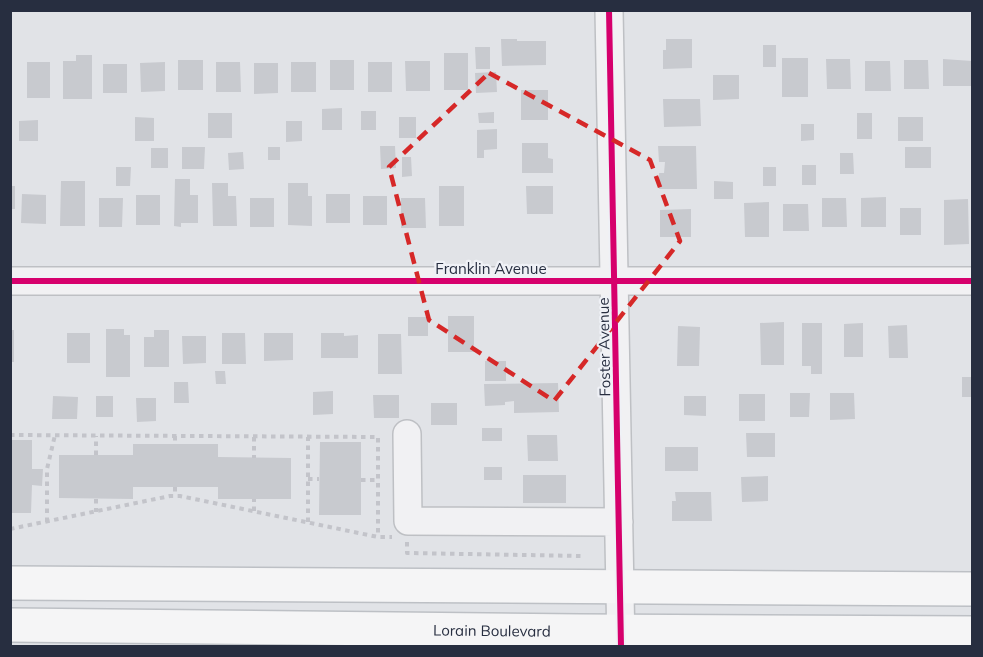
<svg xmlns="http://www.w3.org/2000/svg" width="983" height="657" font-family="Mulish,sans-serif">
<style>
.building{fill:#c8cacf}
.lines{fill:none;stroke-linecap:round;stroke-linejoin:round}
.minor-casing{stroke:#bec0c4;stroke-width:30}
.major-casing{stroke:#bdc0c5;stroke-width:36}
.path{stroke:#c3c4ca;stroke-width:4;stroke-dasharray:4.5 4.5;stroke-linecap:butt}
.minor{stroke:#f1f1f3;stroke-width:27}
.major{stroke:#f5f5f6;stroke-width:33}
.cycleway-casing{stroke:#eff1f6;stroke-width:10}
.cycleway{stroke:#d6006c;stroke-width:6}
.marked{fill:none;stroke:#d62828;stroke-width:4.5;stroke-dasharray:12 8;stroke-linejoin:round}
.labels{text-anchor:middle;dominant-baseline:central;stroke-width:4.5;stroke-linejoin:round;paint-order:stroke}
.street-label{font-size:15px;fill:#272e40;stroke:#eff1f6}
</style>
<rect width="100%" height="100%" fill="#e1e3e7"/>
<path class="building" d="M501,39H517V41H546V65L502,66Z
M666,39H692V68L663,69V50H666Z
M763,45H776V67H763Z
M475,47H490V69H476Z
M444,53H468V90H444Z
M76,55H92V99H63V61H76Z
M782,58H808V97H782Z
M826,59H850L851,89H827Z
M943,59L972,61L971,86H943Z
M178,60H203V90H178Z
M330,60H354V90H330Z
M904,60H928L929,89H904Z
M405,61H430V91H406Z
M865,61H890L891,91H865Z
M27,62H50V98H27Z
M165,62V91L141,92L140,63Z
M216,62H240L241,92H216Z
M291,62H316V92H291Z
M368,62H392V92H368Z
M254,63H278V93L254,94Z
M103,64H127V93H103Z
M496,72L497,92L476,93L475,73Z
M713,75H739V99L713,100Z
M521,90H548V120H521Z
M663,99H700L701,126L664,127Z
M342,108V130H322V109Z
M361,111H376V130H361Z
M494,112V123H479L478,113Z
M208,113H232V138H208Z
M857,113H872V139H857Z
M135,117L154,118V141H135Z
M399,117H416V138H399Z
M898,117H923V141H898Z
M38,120V141H19V121Z
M286,121H302V141L286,142Z
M801,124H814V140L801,141Z
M497,129V149L484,150V158H477V130Z
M522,143H548V158L553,159V173H522Z
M380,146H395L396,168L381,169Z
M658,146H696L697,189H659V173H664L665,162H659Z
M182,147H205L204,169H182Z
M268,147H280V160H268Z
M905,147H931V168H905Z
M151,148H168V168H151Z
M243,152L244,169L229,170L228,153Z
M840,153H853L854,174H840Z
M402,157H411L412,176L402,177Z
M802,165H816V185H802Z
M116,167H131L130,186H116Z
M763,167H776V186H763Z
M175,179H190V195H198V223H181V227L174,226Z
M61,181H85V226H60Z
M714,181L733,182V199H714Z
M212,183H228V196H236L237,226H213Z
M288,183H308V196H312V226L288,225Z
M10,186H15V209H10Z
M439,186H464V226H439Z
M526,186H553V214H527Z
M22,194L46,195V224L21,223Z
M326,194H350V223H326Z
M136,195H160V225H136Z
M363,196H387V225H363Z
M886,197V227H861V198Z
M99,198H123L122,227H99Z
M250,198H274V227H250Z
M401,198H425L426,228H401Z
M822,198H846L847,227H822Z
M968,199L969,244L944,245V200Z
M769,202V237H745L744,203Z
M783,204H808L809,231H783Z
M900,208H921V235H900Z
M691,209V237H660V210Z
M448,316H474V352H448Z
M408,317H428V336H408Z
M784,322V365H761L760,323Z
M802,323H822V374H811V366H802Z
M863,323V357H844V324Z
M907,325L908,358H889L888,326Z
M678,326L700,327L699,366H677Z
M106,329H124V335H130V377H106Z
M10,330H14V362H10Z
M154,330H169V367H144V337H154Z
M67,333H90V363H67Z
M222,333H245L246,364H222Z
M264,333H293V360L264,361Z
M321,333H344V336L358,335V358H321Z
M378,334H401L402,374H378Z
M182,336H206V363L183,364Z
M485,361H506V381H485Z
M215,371H225L226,384H216Z
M962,377H972V397H962Z
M174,382H188L189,403H174Z
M558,383L559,412L514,413V401L505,402V405L485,406L484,384Z
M333,391V414L313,415V392Z
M790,393H810L809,417H790Z
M830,393H854L855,419L830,420Z
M739,394H765V421H739Z
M373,395H399V418H374Z
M53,396L78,397L77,419H52Z
M96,396H113V417H96Z
M684,396H706V416L684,415Z
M136,398H156V421L137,422Z
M431,403H457V425H431Z
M482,428H502V441H482Z
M746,433H775V457H747Z
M527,435H557L558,461H528Z
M10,440H32V469H43L42,486L32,485L31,513H10Z
M320,442H361V515H319Z
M133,444H218V457L291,458V499H218V487H133V499L59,498V455H133Z
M665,447H698V471H665Z
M484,467H502V480H484Z
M523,475H566V503H523Z
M768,476V501L742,502L741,477Z
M675,492H711L712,521H672V501H676Z"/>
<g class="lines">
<defs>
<path id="minor" d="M609,10L621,646
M10,281H972
M407,434L408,521L619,522"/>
<g id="major">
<path d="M10,583L972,589"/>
<path id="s1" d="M10,625L580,631L972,633"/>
</g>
</defs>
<use href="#minor" class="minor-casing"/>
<use href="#major" class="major-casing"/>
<path class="path" d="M10,435L378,437V537
M175,436V444
M254,437V458
M96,455V436
M308,479H319
M361,480H378
M175,487V496
M96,499V512
M254,511V499
M47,522V469L55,435
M308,522V437
M10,529L170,496H180L378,537H392
M407,542V553L583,556"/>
<use href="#minor" class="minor"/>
<use href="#major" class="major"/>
<defs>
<path id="cycleway" d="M609,10L621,646
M10,281H972"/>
</defs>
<use href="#cycleway" class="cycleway-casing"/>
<use href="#cycleway" class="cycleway"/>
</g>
<path class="marked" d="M489,73L650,160L680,241L554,401L429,320L389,167Z"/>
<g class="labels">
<g class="street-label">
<text x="491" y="268">Franklin Avenue</text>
<text transform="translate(604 347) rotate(-91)">Foster Avenue</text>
<text stroke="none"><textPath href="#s1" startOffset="482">Lorain Boulevard</textPath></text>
</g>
</g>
<rect width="983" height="657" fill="none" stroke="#272e40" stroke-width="24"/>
</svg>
